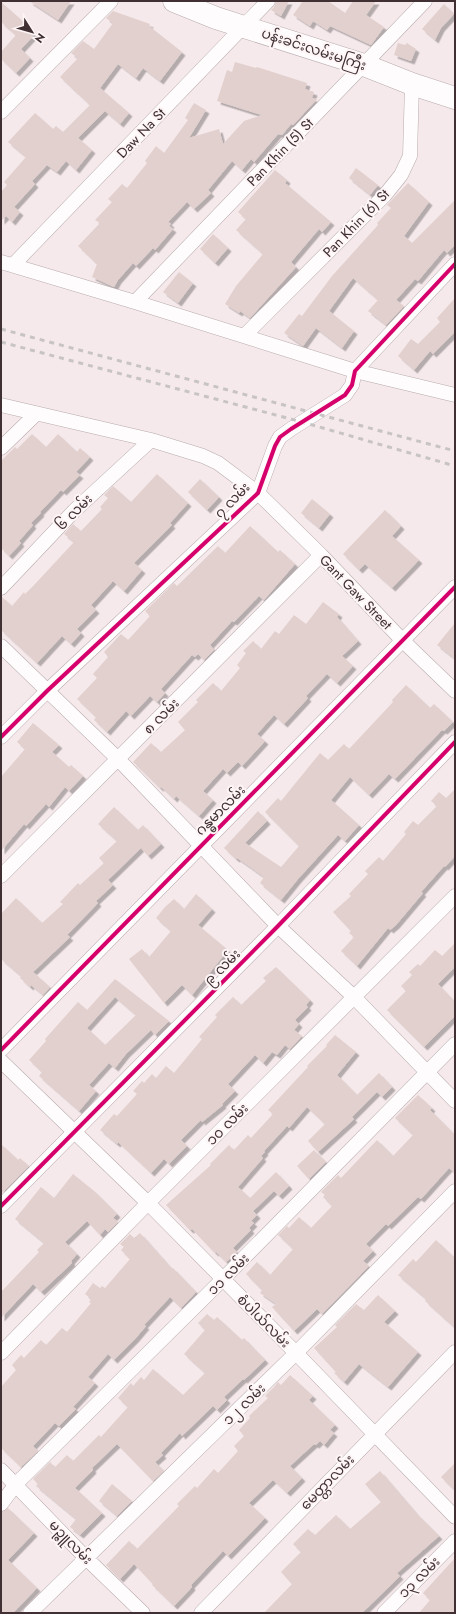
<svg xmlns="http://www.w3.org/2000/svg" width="456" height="1614" font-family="Jost,'Noto Sans Myanmar',sans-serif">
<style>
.building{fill:#e2d0ce;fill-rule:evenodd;filter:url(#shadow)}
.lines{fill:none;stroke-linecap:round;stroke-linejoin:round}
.minor-casing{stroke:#b8abad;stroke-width:15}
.primary-casing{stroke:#b8abad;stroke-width:23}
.minor{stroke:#fefcfc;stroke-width:14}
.primary{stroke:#fefcfc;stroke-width:22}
.rail{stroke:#c8c4c5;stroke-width:3;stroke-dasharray:5 5;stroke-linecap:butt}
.cycleway-casing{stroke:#fef5f6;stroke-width:6}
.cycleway{stroke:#d6006c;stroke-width:4}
.labels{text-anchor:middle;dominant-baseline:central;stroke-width:4;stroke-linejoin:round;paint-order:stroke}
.street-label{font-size:14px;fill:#403033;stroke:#fef5f6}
</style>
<defs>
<filter id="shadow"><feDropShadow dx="3.5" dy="3.5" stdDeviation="0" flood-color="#0004"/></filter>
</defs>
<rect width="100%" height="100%" fill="#f6e9eb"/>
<path class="building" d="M29,1H71L58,20Z
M276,1H289L281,16L271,10L274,7Z
M303,1H328L345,13L353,1H376L366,15L384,27L371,45L330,26L327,30L313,21L310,26L293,15Z
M1,2L36,33L21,49L30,58L16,73L1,59V52L16,35L1,22Z
M444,4L454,14L441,28L435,40L422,29Z
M113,11L150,24L149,26L182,52L160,81L143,68L136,78L118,64L100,88L129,113L120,124L105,111L78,138L92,150L76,170L66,161L57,172L47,165L32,181L35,184L14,207L20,212L12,222L6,216L1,221V192L7,185L4,182L26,157L8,142L35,113L53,129L56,126L63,132L90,105L60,77L78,58L71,53L83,41L94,49L113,23L106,18Z
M398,43L405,45L407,43L416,49L411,61L394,55Z
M235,62L256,68L257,67L307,83L305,89L314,92L312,98L317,99L293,125L291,124L282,135L278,134L254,162L251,159L242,170L232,161L208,190L211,193L194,209L187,202L168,222L171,224L169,226L173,229L155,250L153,248L136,266L133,263L118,280L114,287L92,277L97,264L78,246L100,223L95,220L112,202L108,199L122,184L127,188L147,163L145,161L156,146L164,153L188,120L185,118L194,103L206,110L189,138L219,129L223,144L244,121L262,115L217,101L227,70L232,72Z
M356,168L378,185L370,195L349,178Z
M275,170L287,180L285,183L331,222L322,232L319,229L291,262L296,267L250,318L240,311L239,313L225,304L236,286L263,254L236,230L246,219L238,212Z
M408,183L429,202L404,236L412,243L455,200V245L447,253L444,250L418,281L415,279L396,300L404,306L386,325L368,311L378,300L353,278L329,311L354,331L342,348L316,328L303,346L284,333L299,314L302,316L332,276L378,225L377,223L391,208L387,205Z
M213,234L228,248L215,263L200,249Z
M179,272L193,283L178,303L163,292Z
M455,298V332L433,354L430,351L414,370L398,356L411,339L418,344L440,322L437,318Z
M32,434L46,447L58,434L77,452L80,448L90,457L76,472L80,475L63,492L61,490L40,512L41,513L31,523L33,525L19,541L21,543L9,556L1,548V461L15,447L17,449Z
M157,474L188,503L170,523L172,525L134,563L142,570L124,591L113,581L91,605L96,610L77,629L81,633L71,644L62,636L37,663L1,630V596L12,606L24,592L25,594L35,584L74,542L64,534L73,524L81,531L102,509L100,507L108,498L104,495L113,486L131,502Z
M200,479L219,497L207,510L188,492Z
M312,499L330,514L319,528L301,513Z
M385,510L401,526L392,536L419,560L392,588L365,564L359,570L343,554Z
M250,526L278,552L280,550L295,564L264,600L259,596L234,622L232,621L210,645L214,650L204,660L198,654L195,657L192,655L161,689L165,693L157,702L150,696L131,716L126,711L107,732L94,720L96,717L77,699L97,678L93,674L108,657L104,652L121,634L128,640L150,616L145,611L174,583L177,586L218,546L225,553Z
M323,602L339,614L337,617L358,641L342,656L353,666L337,683L327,674L306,696L308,698L284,724L274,715L257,734L265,741L242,766L238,762L227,773L223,769L203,791L213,800L199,816L176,796L174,799L161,787L160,788L133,762L151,743L161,752L185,730L178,722L198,702L196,700L213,683L221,691L240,668L237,665L246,653L243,651L253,641L261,649L275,631L279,634L294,615L306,624Z
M455,623V659L437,645Z
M406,685L430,708L434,704L453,722L444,731L442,730L395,779L389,774L369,795L350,777L331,800L359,825L345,841L338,835L298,879L281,900L260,883L264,877L237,858L236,859L224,848L258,811L267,821L245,843L281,867L299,846L265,812L278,798L281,801L320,753L328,760L344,744L349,749L393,702L392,700Z
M33,723L59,745L52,752L69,767L71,765L83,776L69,791L65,787L49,807L46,804L26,826L24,824L1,851V777L25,749L17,742Z
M455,789V856L445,867L444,866L421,892L423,893L396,925L390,930L388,928L357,966L341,951L354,937L349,933L351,931L333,912L351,896L349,894L368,874L365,871L379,857L383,861L406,834L404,832L413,821L418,825L437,806L431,801L439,792L446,798Z
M114,807L138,830L143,825L161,844L148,856L141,848L108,880L113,885L96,901L98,903L67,935L70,937L33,972L50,987L43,995L31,985L30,987L20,978L21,976L1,959V914L16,898L42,923L63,904L60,902L78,883L80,885L104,863L99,858L117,841L98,824Z
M196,894L212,909L198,925L228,950L192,995L182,985L164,1003L129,959L142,949L149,957L171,931L156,918L165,907L174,899L184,909Z
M455,943V967L438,984L455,1002V1016L424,1047L387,1010L406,991L401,986L412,975L409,972L418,964L420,966L435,950L442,956Z
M276,967L310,1000L306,1005L308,1007L295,1020L299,1024L294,1030L302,1036L290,1049L285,1045L277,1055L272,1052L263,1063L255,1055L228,1084L235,1091L222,1104L223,1105L202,1122L201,1120L181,1140L187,1146L169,1164L164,1159L151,1173L118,1142L117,1144L100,1130L114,1114L117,1116L137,1094L133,1091L142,1081L144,1083L152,1074L156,1078L166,1066L174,1073L202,1039L199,1037L217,1017L215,1015L233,997L241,1005L266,981L263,978Z
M115,979L169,1021L155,1035L151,1030L126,1054L115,1068L109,1063L89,1085L96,1091L79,1111L39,1076L42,1072L29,1060L46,1041L45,1039L78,1002L87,1010ZM115,997L136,1015L105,1045L87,1028Z
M335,1035L356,1052L337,1075L357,1095L379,1073L392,1087L382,1097L377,1092L352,1117L354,1119L318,1152L308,1141L325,1124L307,1107L289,1128L287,1126L264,1151L265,1152L261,1156L263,1158L238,1187L250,1198L276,1172L289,1186L279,1196L274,1191L253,1211L257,1215L251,1221L254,1223L249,1228L251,1230L233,1248L237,1252L226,1262L216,1252L215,1253L192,1229L190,1230L166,1205L211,1165L210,1164L229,1145L234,1150L248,1135L251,1138L273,1114L268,1110L308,1067L307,1066L327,1046L326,1045Z
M418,1095L432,1108L430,1110L455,1135V1173L449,1168L421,1199L418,1197L388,1226L386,1224L366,1244L373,1251L363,1261L369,1266L365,1270L322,1314L317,1309L294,1331L272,1307L276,1304L260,1293L262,1290L246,1274L257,1262L270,1275L293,1249L278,1235L287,1226L289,1228L299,1217L311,1228L332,1206L323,1197L325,1195L321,1192L338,1175L341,1178L377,1140L393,1156L413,1135L395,1118Z
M1,1144L18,1160L20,1158L29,1166L1,1194Z
M314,1150L326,1162L309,1179L297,1166Z
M73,1174L94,1191L117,1214L113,1218L118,1222L108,1232L105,1229L100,1235L87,1221L65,1242L77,1254L71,1261L72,1263L41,1292L33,1284L1,1318V1292L39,1252L37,1250L44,1243L15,1219L41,1187L54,1198Z
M140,1233L172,1269L173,1268L196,1292L181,1308L170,1297L144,1325L146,1326L135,1339L114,1360L108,1354L88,1377L95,1383L73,1407L76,1409L59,1426L55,1423L33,1446L38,1451L21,1467L1,1448V1387L16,1370L12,1365L21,1355L24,1358L41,1340L46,1345L62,1328L67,1332L91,1303L89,1302L91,1299L85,1294L93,1283L100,1288L102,1286L105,1288L130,1259L121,1250L124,1247L120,1244L130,1234L134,1238Z
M436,1240L455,1258V1328L425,1301L426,1299L398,1275L413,1259L416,1262Z
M378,1295L395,1311L384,1322L418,1352L388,1387L359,1364L344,1382L334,1373L336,1372L314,1348L337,1327L335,1325L356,1304L364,1310Z
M207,1314L214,1320L217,1317L242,1340L244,1338L265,1360L244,1380L243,1379L224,1397L227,1400L217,1410L213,1406L182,1436L180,1433L161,1453L163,1455L155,1462L164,1471L153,1481L117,1444L92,1468L93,1470L75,1488L102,1513L80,1535L70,1527L76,1519L36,1486L38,1484L33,1479L50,1462L55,1467L67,1455L73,1461L99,1435L101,1437L128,1407L118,1398L131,1383L133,1386L141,1377L144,1380L153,1369L183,1395L205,1373L184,1354L205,1330L198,1323Z
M290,1375L313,1396L309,1400L335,1425L330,1430L334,1433L324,1445L320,1441L316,1445L314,1444L290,1466L302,1478L287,1493L273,1480L249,1503L265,1518L228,1556L223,1551L191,1585L192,1587L174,1606L152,1585L153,1584L134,1564L120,1579L106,1565L129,1541L137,1549L179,1506L177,1504L195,1486L197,1488L214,1469L218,1473L238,1451L234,1446L244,1436L239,1430L250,1418L249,1416L268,1398L265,1396L273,1388L278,1382L281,1385Z
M455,1463V1491L441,1477Z
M380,1471L415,1512L439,1536L397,1573L400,1576L362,1613H264L292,1584L281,1572L301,1552L293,1544L308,1529L315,1535L336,1515L350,1529L381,1502L365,1484Z
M112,1484L132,1501L117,1516L99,1501Z
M8,1508L34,1533L8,1560L37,1588L13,1613H1V1512Z
M455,1558V1613H419L430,1600L423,1593Z"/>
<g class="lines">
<defs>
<path id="minor" d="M1,112L111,1
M1,262L135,302L355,371L455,395
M13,265L268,1
M135,302L425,1
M244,336L385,195L401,175L410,156L412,84
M1,405L151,440L203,456L218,463L258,493L321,555L403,641L455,691
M1,448L36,414
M1,588L74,511L151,440
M1,646L118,759L278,926L354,997L455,1101
M1,737L47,691L258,493L275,446L280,437L291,429L345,395L352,385L355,371L455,264
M1,876L321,555
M1,1050L455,587
M1,1061L148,1203L296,1353L455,1517
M1,1206L278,926L455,742
M1,1353L148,1203L455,896
M1,1470L86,1558L143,1613
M1,1504L16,1484L222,1280L455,1044
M30,1613L296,1353L455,1191
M201,1613L455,1352
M384,1613L455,1541"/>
<path id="primary" d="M174,1L216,18L364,65L412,84L455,98"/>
</defs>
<use href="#minor" class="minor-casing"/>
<use href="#primary" class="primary-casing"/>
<use href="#minor" class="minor"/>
<use href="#primary" class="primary"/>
<path class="rail" d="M1,329L455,451
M1,342L302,422L455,466"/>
<defs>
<path id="cycleway" d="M1,737L47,691L258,493L275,446L280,437L291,429L345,395L352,385L355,371L455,264
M1,1050L455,587
M1,1206L278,926L455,742"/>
</defs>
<use href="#cycleway" class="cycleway-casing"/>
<use href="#cycleway" class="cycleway"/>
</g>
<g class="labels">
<g class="street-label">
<text transform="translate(314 49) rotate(18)">ပန်းခင်းလမ်းမကြီး</text>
<text transform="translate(141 133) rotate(-46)">Daw Na St</text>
<text transform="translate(280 152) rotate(-46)">Pan Khin (5) St</text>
<text transform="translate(356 223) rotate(-46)">Pan Khin (6) St</text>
<text transform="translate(232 500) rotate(-46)">၇ လမ်း</text>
<text transform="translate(74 512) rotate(-45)">၆ လမ်း</text>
<text transform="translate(356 592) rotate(46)">Gant Gaw Street</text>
<text transform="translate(161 716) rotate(-45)">၈ လမ်း</text>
<text transform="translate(220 810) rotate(-45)">ဂန္ဓမာလမ်း</text>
<text transform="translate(222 967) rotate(-45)">၉ လမ်း</text>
<text transform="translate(227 1124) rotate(-45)">၁၀ လမ်း</text>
<text transform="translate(228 1274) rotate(-45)">၁၁ လမ်း</text>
<text transform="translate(264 1321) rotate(45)">စံပါယ်လမ်း</text>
<text transform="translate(244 1404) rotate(-44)">၁၂ လမ်း</text>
<text transform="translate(327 1482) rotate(-46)">မေတ္တာလမ်း</text>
<text transform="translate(71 1542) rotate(46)">မဉ္ဇူလမ်း</text>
<text transform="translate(419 1577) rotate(-45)">၁၃ လမ်း</text>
</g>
</g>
<rect width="456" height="1614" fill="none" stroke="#403033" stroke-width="4"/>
<g transform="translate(32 32) rotate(127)" stroke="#fef5f6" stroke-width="3" paint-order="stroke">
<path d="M0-3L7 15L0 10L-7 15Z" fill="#403033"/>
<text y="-6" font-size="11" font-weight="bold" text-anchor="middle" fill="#403033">N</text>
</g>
</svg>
